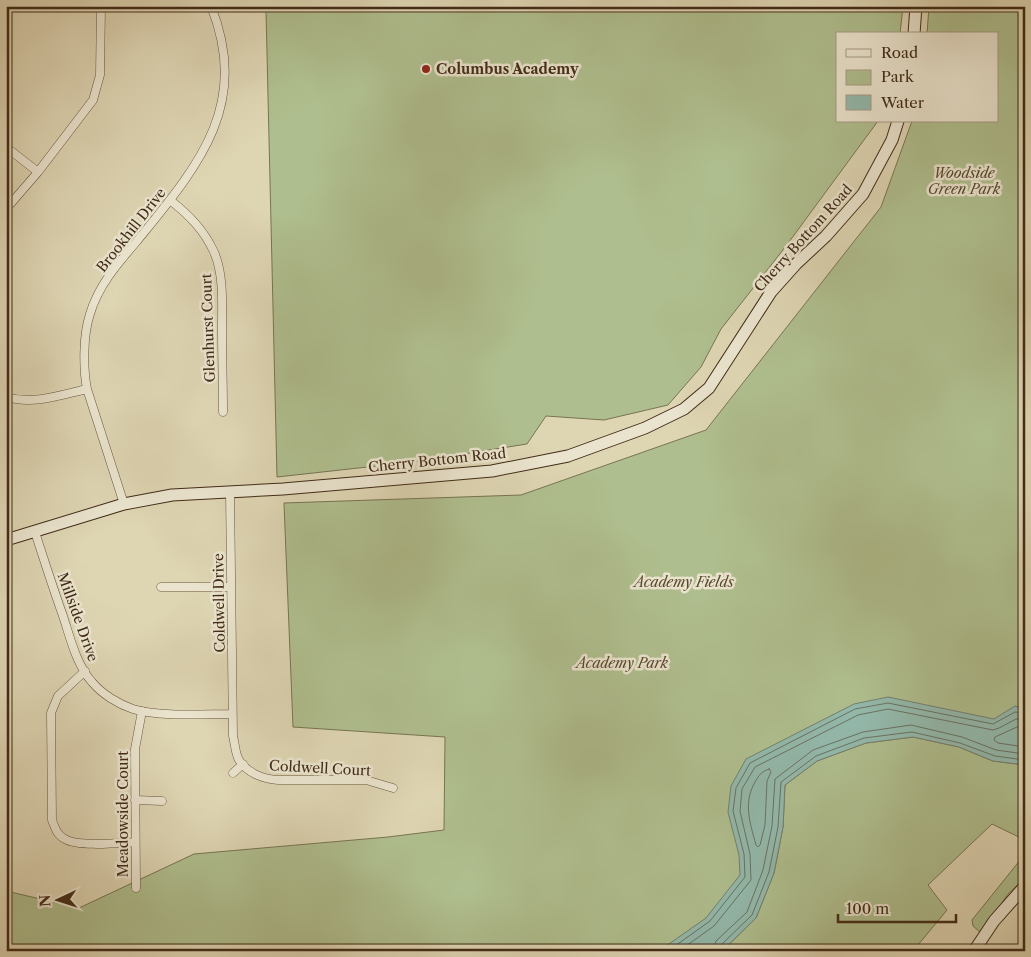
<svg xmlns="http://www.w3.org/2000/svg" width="1031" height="957" font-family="'Libre Caslon Text',serif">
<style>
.green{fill:#afbe8e;stroke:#787452}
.water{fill:#93b9ac;stroke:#738070}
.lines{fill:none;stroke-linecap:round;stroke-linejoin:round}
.shore{stroke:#6a7262;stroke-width:1}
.minor-casing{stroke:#69563e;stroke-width:9}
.secondary-casing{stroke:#422b17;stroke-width:13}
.minor{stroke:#eae4ce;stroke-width:8}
.secondary{stroke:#eae4ce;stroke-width:11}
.poi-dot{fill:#8f2418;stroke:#eae4ce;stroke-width:2}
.labels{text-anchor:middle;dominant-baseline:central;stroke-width:5;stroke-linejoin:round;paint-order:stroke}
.poi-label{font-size:14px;font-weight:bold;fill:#422b17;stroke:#eae4ce;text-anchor:start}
.park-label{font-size:14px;font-style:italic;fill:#58482f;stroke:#eae4ce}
.street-label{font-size:14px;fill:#422b17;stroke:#eae4ce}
</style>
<rect width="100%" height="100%" fill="#ded5b3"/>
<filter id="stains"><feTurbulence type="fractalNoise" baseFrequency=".004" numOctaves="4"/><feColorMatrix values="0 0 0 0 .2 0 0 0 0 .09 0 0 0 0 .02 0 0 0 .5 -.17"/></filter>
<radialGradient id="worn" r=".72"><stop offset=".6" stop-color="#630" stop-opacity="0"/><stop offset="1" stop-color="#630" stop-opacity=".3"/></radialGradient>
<path class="green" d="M280,6H903L900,34H837V121H878L786,246L721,329L701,367L668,405L604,420L546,416L527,444L413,462L277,477L266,11L280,8Z
M929,6H1025V755L900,724L784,766L753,878L706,951H6V891L79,908L194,854L388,837L444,830L445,737L293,727L284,503L521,495L706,430L881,207L912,121H997V34H927Z
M913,737L959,747L993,761L1025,765V840L992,824L928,885L947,910L913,951H722L756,918L774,873L783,827L785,785L817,761L866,743Z
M1025,854V878L1008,894L981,933L973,926L972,920Z"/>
<path class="water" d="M888,697L994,719L1015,706L1025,709V765L993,761L959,747L913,737L866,743L817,761L785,785L783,827L774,873L756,918L722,951H659L706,918L740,875L739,855L728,812L731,786L746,759L854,704Z"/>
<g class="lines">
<path class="shore" d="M1025,727H1017L995,737L994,740L998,743L1025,747
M769,769L771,772L767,781L765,825L760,845L758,847L756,845C750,823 743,803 755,782C759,775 761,772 769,769Z
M668,951L710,921L745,877L744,854L733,811L736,788L750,763L855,709L888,703L993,724L1015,712L1025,713
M679,951L714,926L751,880L750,854L740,811L742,789L755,767L858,715L888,709L993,730L999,728L1016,719L1025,720
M713,951L716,941L747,912L763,870L772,826L775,779L813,750L863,732L911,725L962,737L996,750L1025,754
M719,951L721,945L752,915L769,872L778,827L781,782L816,756L864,738L912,732L960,743L995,756L1025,760"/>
<defs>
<path id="minor" d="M6,147L38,172
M170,200C189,215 204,230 214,252C224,275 222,304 222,328C222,356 223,384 223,412
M6,209L38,172L93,100L100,75L101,6
M6,397C33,405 61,395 87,389
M230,492L233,736C235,743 235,753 239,760C247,773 263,779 278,780H366L393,788
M124,504L87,389C83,368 83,335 90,314C98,286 118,263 137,241C197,167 251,107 211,6
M35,532C44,560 53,588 63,616C70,637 76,664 92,682C102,694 118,704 133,709C158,717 205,714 232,714
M161,587H231
M85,671L58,696L51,713L52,820C55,828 57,835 65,839C77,847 119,843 135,842
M233,773L243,764
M135,800L162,801
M136,888L135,749L142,711"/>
<path id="secondary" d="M914,34L916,6
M6,540L124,504L172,495L283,489L492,471L568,456L645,428L684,409L709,388L771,292L796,264L826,236L863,194L892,140L898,121
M974,951L994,921L1025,886"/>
</defs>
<use href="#minor" class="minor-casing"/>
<use href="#secondary" class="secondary-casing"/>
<use href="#minor" class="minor"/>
<use href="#secondary" class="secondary"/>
</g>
<circle class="poi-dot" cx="426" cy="69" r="5"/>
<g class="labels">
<g class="poi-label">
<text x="436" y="69">Columbus Academy</text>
</g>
<g class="park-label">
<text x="964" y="173">Woodside<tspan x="964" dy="16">Green Park</tspan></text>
<text x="684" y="582">Academy Fields</text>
<text x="622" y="663">Academy Park</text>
</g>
<g class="street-label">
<text transform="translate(131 230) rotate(-52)">Brookhill Drive</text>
<text transform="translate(803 238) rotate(-48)">Cherry Bottom Road</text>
<text transform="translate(208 328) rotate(-92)">Glenhurst Court</text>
<text transform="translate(437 460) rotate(-6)">Cherry Bottom Road</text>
<text transform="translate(219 603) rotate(-91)">Coldwell Drive</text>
<text transform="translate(78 617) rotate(70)">Millside Drive</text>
<text transform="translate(320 768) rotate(3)">Coldwell Court</text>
<text transform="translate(123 814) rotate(-90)">Meadowside Court</text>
</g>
</g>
<rect width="1031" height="957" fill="none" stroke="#ded5b3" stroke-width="25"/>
<rect x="8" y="8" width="1016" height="942" fill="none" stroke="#422b17" stroke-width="2.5"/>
<rect x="12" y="12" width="1006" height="932" fill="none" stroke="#422b17"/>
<rect x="836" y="32" width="162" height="90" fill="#eae4ce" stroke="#a79a85"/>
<rect x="846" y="49" width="25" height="8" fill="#eae4ce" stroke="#a79a85"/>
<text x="881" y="58" font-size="15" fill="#422b17">Road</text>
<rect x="846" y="70" width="25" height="15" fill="#afbe8e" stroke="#a79a85"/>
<text x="881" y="82" font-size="15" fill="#422b17">Park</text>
<rect x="846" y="95" width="25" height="15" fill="#93b9ac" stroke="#a79a85"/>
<text x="881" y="108" font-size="15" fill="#422b17">Water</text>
<g transform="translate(58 900) rotate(266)" stroke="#eae4ce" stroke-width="4" paint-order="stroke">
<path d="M0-4L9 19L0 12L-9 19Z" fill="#422b17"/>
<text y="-8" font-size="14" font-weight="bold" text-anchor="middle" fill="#422b17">N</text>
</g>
<path d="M838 914v8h118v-8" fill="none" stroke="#422b17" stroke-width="2.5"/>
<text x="846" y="914" font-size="15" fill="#422b17" stroke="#eae4ce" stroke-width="4" paint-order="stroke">100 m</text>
<rect width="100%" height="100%" filter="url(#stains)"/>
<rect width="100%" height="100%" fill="url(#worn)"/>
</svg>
